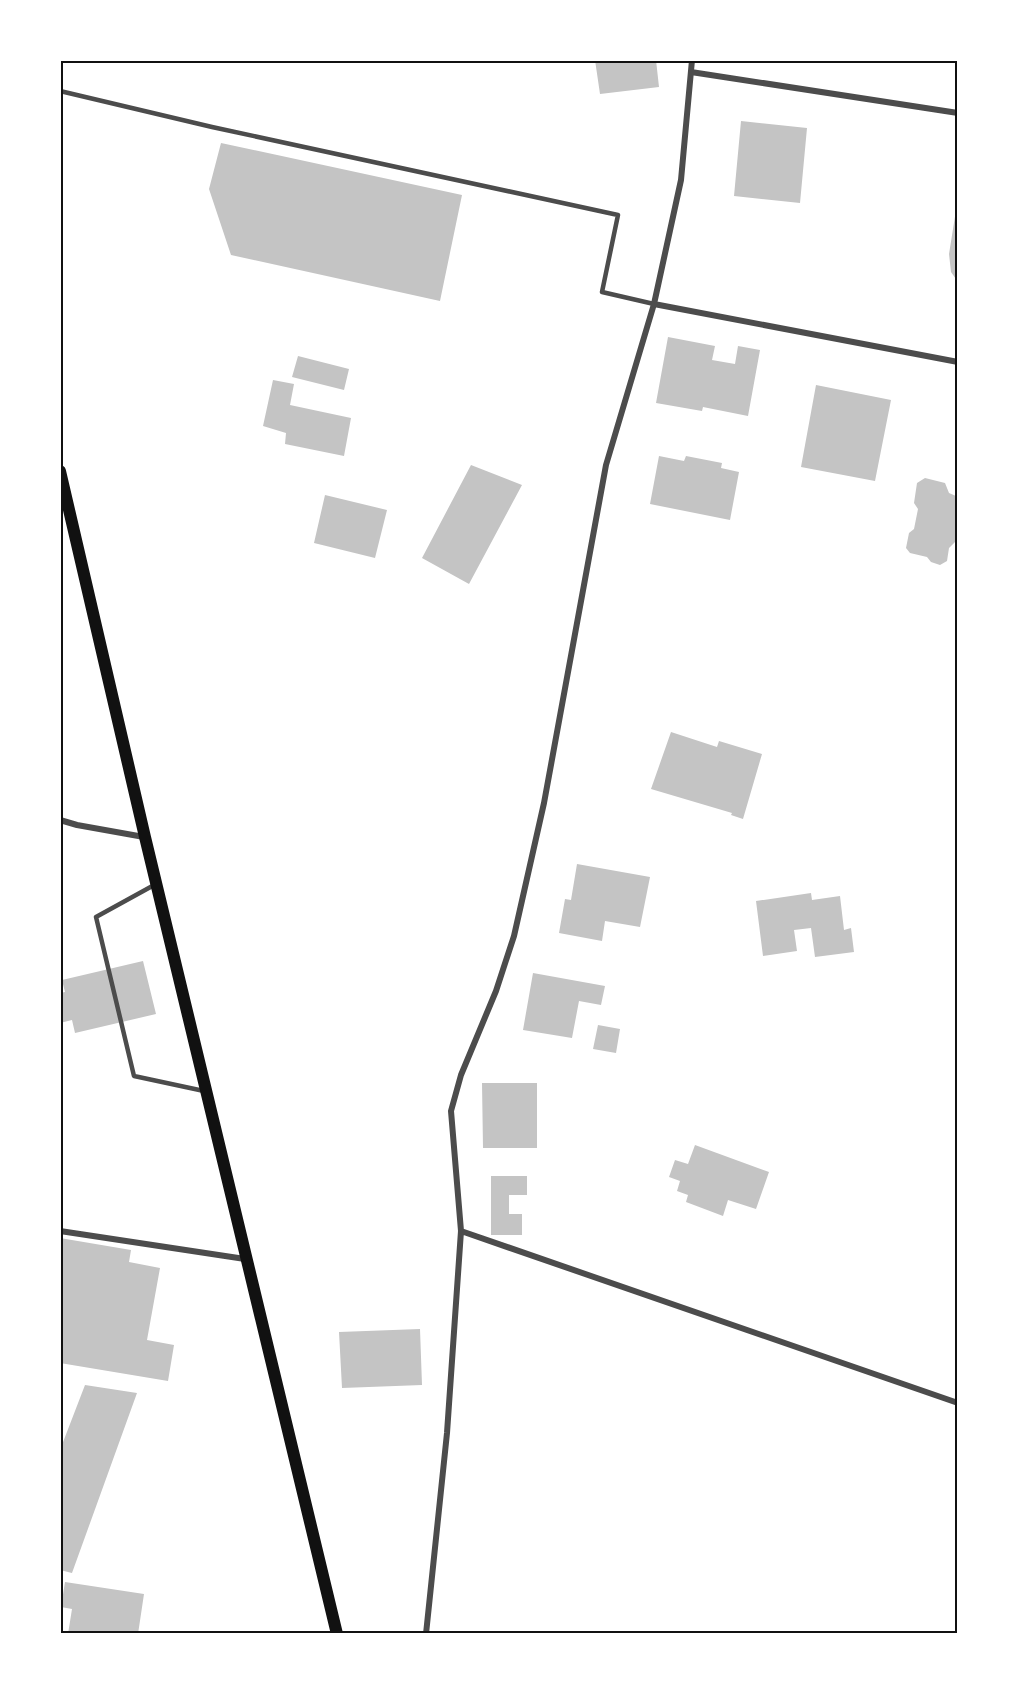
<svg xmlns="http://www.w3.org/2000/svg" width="1018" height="1694" font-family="'DM Sans',sans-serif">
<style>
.building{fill:#c4c4c4}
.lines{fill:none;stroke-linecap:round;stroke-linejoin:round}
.service{stroke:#4c4c4c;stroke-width:4.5}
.minor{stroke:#4c4c4c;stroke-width:6}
.secondary{stroke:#111;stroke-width:12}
.neatline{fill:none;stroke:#111;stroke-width:2}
</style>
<rect width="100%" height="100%" fill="#fff"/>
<path class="building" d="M595,60H656L659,87L600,94Z
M741,121L807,128L800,203L734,196Z
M221,143L462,195L440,301L231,255L209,189Z
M957,204L958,205V282L951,272L949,254Z
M668,337L715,346L712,360L735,364L738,346L760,350L748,416L703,407L702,411L656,403Z
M298,356L349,369L344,390L292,377Z
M273,380L294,384L290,405L351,418L344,456L285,444L286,433L263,426Z
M816,385L891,400L875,481L801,467Z
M659,456L684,461L686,456L722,463L721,468L739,472L730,520L650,504Z
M471,465L522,485L469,584L422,558Z
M925,478L945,483L949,493L956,496L958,494V532L955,533V542L949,548L947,561L940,565L931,562L927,557L910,553L906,548L909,533L914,529L918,509L914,503L917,483Z
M325,495L387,510L375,558L314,543Z
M671,732L717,747L719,741L762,754L743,819L731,815L732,813L651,789Z
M577,864L650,877L640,927L605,921L602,941L559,933L565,899L571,900Z
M811,893L812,900L840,896L844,930L851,928L854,952L815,957L811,928L794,930L797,951L763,956L756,901Z
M143,961L156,1014L75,1033L72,1020L60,1023V993L65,992L62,980Z
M533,973L605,986L601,1005L579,1001L572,1038L523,1030Z
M598,1025L620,1029L616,1053L593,1049Z
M482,1083H537V1148H483Z
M695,1145L769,1172L756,1209L728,1200L723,1216L686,1202L688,1195L677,1191L680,1181L669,1177L675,1160L688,1164Z
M491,1176H527V1195H509V1214H522V1235H491Z
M60,1238L131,1250L129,1262L160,1268L147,1340L174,1345L168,1381L60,1363Z
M420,1329L422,1385L342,1388L339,1332Z
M85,1385L137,1393L72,1573L60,1570V1450Z
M65,1582L144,1594L138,1634H68L72,1609L61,1607Z"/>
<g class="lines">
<path class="service" d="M60,91L212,127L618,215L602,292L654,304
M156,884L96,917L134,1076L204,1091"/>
<path class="minor" d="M691,72L958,113
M654,304L958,362
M60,820L77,825L144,837
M60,1231L245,1259
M461,1231L958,1403
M426,1634L447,1433L461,1231L451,1111L461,1075L496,991L514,936L544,803L606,465L654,304L681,180L692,60"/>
<path class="secondary" d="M60,471L145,837L337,1634"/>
</g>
<rect width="1018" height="1694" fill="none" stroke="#ffffff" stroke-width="123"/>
<rect x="62" y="62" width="894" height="1570" class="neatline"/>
</svg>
